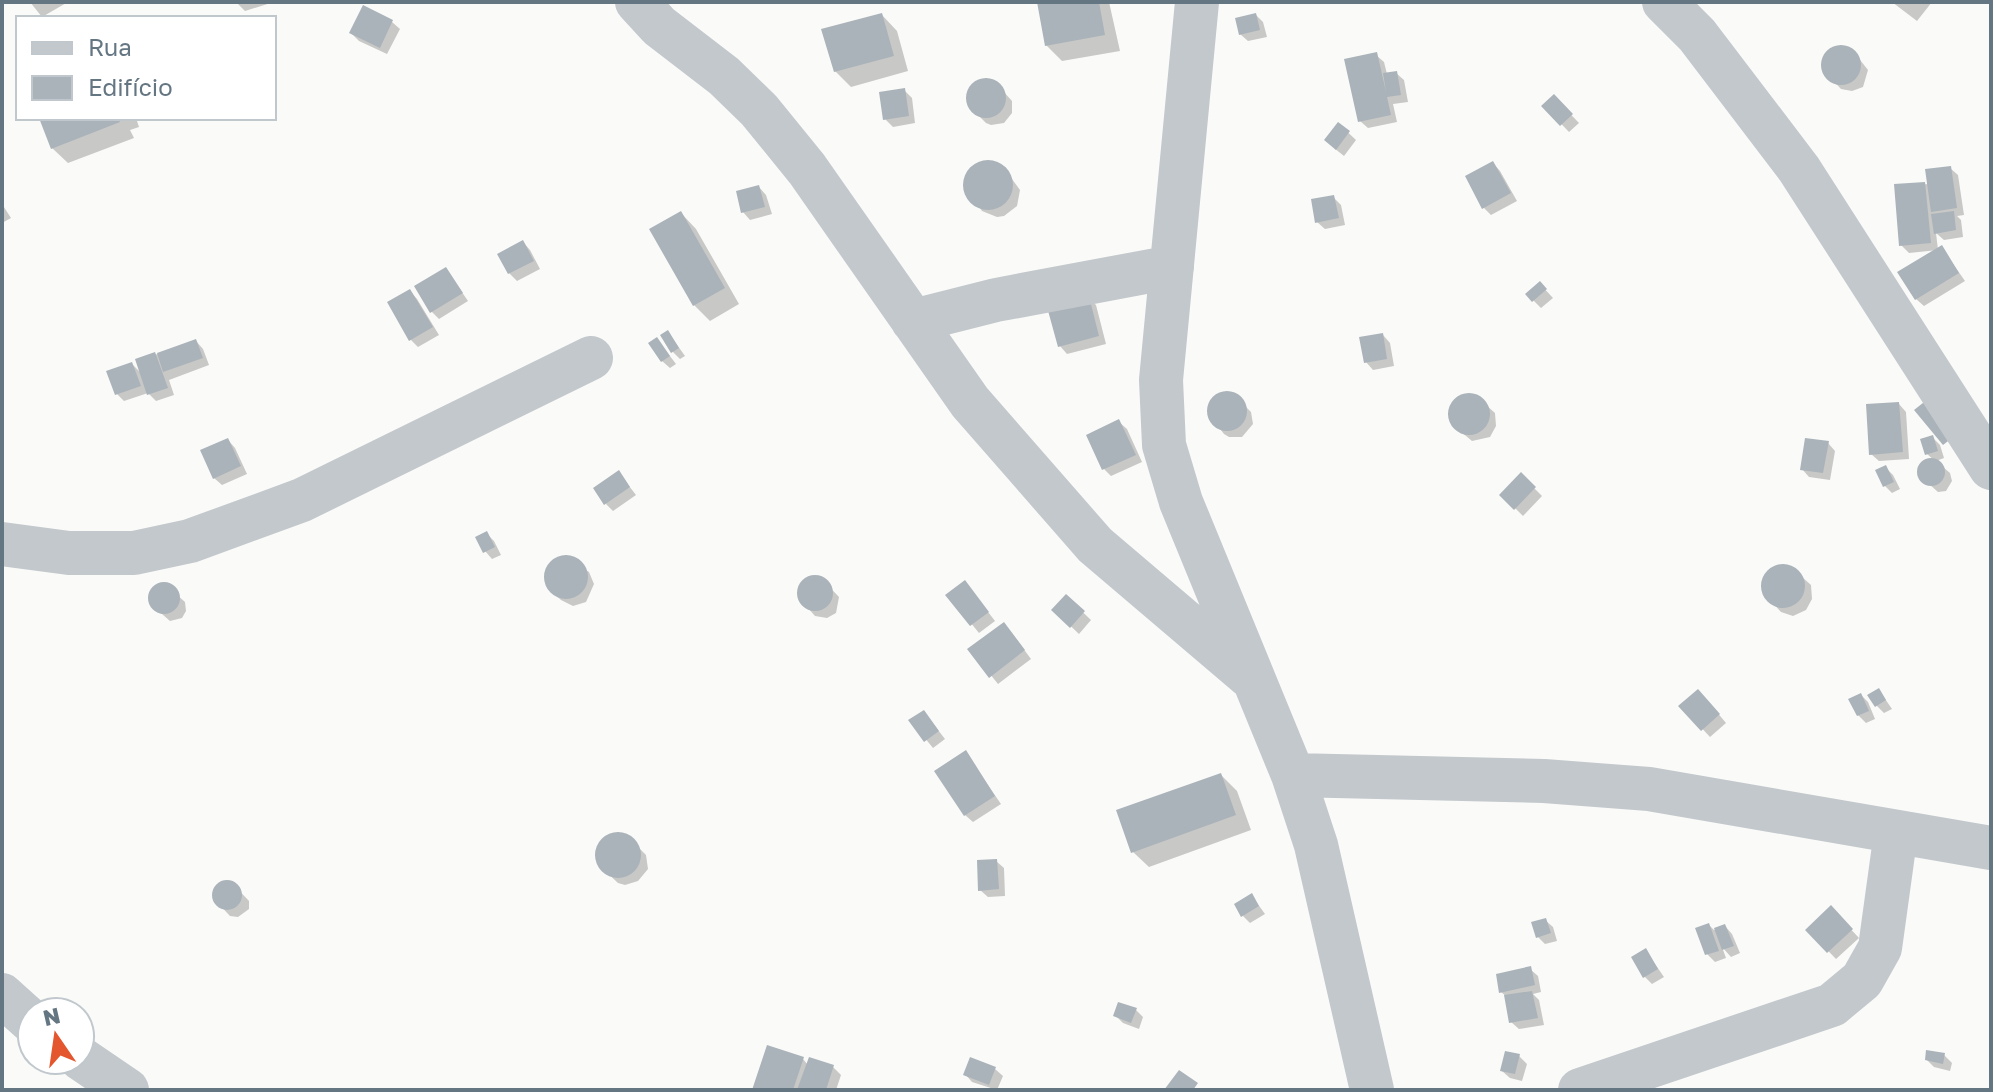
<svg xmlns="http://www.w3.org/2000/svg" width="1993" height="1092" font-family="'Golos Text',sans-serif">
<style>
.shadow{fill:#0003}
.building{fill:#aab3b9}
.lines{fill:none;stroke-linecap:round;stroke-linejoin:round}
.minor{stroke:#c3c8cc;stroke-width:44}
</style>
<rect width="100%" height="100%" fill="#fafaf8"/>
<path class="shadow" d="M30,2H68L42,17Z
M236,2H274L245,11Z
M1039,2H1109L1120,51L1062,61L1046,45Z
M1892,2H1932L1917,21Z
M882,15L897,31L908,71L851,87L835,71Z
M1256,15L1263,22L1267,37L1248,41L1240,34Z
M392,22L400,29L387,54L359,41L351,33Z
M1843,47L1853,51L1868,70L1863,87L1852,91L1841,89L1824,71L1827,54Z
M1376,55L1384,62L1387,74L1396,73L1404,80L1408,102L1393,104L1397,122L1368,128L1360,121Z
M989,80L995,82L1012,101V113L1004,123L991,125L986,123L969,106L967,94L978,82Z
M904,90L912,98L915,123L893,127L885,119Z
M1554,97L1579,123L1569,132L1544,106Z
M41,118H136L139,127L130,130L134,138L68,163L52,148Z
M1339,124L1356,140L1344,156L1334,148Z
M989,162L1004,168L1020,190L1017,206L1004,216L997,217L982,211L966,190L970,171Z
M1493,163L1500,171L1517,201L1491,215L1484,208Z
M1950,168L1958,175L1964,215L1957,216L1961,220L1963,237L1944,240L1936,233L1938,250L1909,253L1901,245L1896,186L1929,184Z
M759,187L766,195L772,214L750,220L743,212Z
M1333,197L1341,205L1345,225L1325,229L1317,222Z
M2,204L11,218L2,223Z
M681,213L696,229L739,304L710,321L694,305Z
M523,242L530,250L540,269L517,281L509,273Z
M1942,248L1965,281L1924,306L1916,299Z
M446,269L468,301L439,319L431,311Z
M1540,284L1553,298L1541,308L1527,294Z
M410,291L417,299L439,335L418,347L411,340Z
M1088,298L1096,305L1106,344L1067,354L1060,346Z
M668,332L685,356L680,359L673,352Z
M1383,335L1390,343L1394,366L1373,370L1366,362Z
M657,339L676,364L670,368L662,361Z
M196,341L203,349L209,365L169,380L174,395L156,401L148,393L124,401L117,394L132,364L142,374L137,361Z
M1228,393L1234,395L1251,412L1253,424L1242,437H1229L1224,434L1210,416V405L1217,397Z
M1465,395L1476,396L1495,413L1496,426L1490,437L1472,441L1453,425L1449,412L1459,397Z
M1899,404L1906,412L1909,459L1879,461L1871,454Z
M1119,422L1127,429L1142,462L1111,476L1104,469Z
M1932,437L1940,445L1944,458L1936,461L1950,473L1952,481L1946,491L1938,492L1920,476V469L1928,460H1934L1927,454Z
M228,440L235,448L247,474L222,485L214,478Z
M1828,443L1835,451L1830,480L1809,477L1802,469Z
M1886,468L1893,475L1900,489L1892,493L1884,485Z
M619,473L636,495L613,511L606,504Z
M1521,475L1542,496L1523,516L1502,495Z
M487,534L494,541L501,555L492,559L485,551Z
M568,558L589,572L594,584L586,602L573,606L561,600L552,592L546,575L551,564L556,560Z
M1786,566L1792,568L1811,585L1812,599L1806,610L1793,616L1781,612L1764,593V579L1772,569Z
M820,577L839,597L836,613L827,618L815,616L800,599L798,589L804,580Z
M166,585L185,602L186,611L182,618L170,621L154,607L150,599L153,591Z
M972,591L995,621L979,633L948,595Z
M1067,597L1091,620L1079,634L1054,610Z
M1011,632L1031,659L998,684L970,649Z
M1879,690L1892,709L1884,713L1877,706Z
M1861,695L1868,702L1875,719L1866,723L1858,715Z
M1706,699L1726,723L1710,737L1681,706Z
M924,712L945,739L933,748L911,721Z
M966,753L1001,804L973,822L965,815Z
M1221,775L1237,791L1251,830L1149,867L1133,852Z
M620,834L627,836L646,855L648,869L638,881L625,885L618,883L599,865L597,853L607,837Z
M996,861L1004,868L1005,896L988,897L980,890Z
M223,883H232L249,901V909L238,917L230,916L215,900L214,892Z
M1252,896L1265,914L1250,923L1243,916Z
M1831,908L1859,938L1836,959L1808,930Z
M1545,920L1553,927L1557,941L1545,944L1538,937Z
M1709,925L1714,930L1725,926L1732,934L1740,953L1731,957L1722,947L1726,958L1715,962L1707,954Z
M1646,951L1664,977L1652,984L1645,977Z
M1530,969L1538,976L1541,992L1533,994L1539,1000L1544,1025L1519,1029L1511,1022L1507,997L1501,992Z
M1136,1010L1143,1017L1139,1029L1123,1023L1115,1015Z
M1944,1055L1952,1063L1950,1071L1934,1067L1927,1060Z
M1519,1056L1527,1064L1522,1081L1510,1078L1502,1071Z
M803,1059L808,1065L810,1059L833,1067L841,1075L836,1090H754Z
M971,1059L995,1069L1003,1076L997,1090L972,1082L965,1074Z"/>
<path class="building" d="M1037,2H1099L1105,35L1045,46Z
M363,5L393,20L380,48L349,33Z
M882,13L894,56L834,72L821,29Z
M1256,13L1260,30L1239,35L1235,18Z
M1821 65a20 20 0 1 1 40 0a20 20 0 1 1-40 0Z
M1377,52L1386,92L1383,73L1397,71L1401,95L1387,97L1391,115L1358,122L1344,59Z
M966 98a20 20 0 1 1 40 0a20 20 0 1 1-40 0Z
M905,88L909,116L883,120L879,92Z
M1554,94L1573,114L1560,126L1541,106Z
M39,118H118L120,122L51,149Z
M1338,122L1350,131L1336,150L1324,140Z
M963 185a25 25 0 1 1 50 0a25 25 0 1 1-50 0Z
M1493,161L1511,193L1482,209L1465,176Z
M1951,166L1957,208L1931,212L1925,169Z
M1925,182L1931,243L1899,246L1894,184Z
M759,185L765,207L741,213L736,191Z
M1334,195L1339,218L1315,223L1311,199Z
M681,211L725,288L693,306L649,229Z
M1954,211L1956,230L1934,234L1931,214Z
M523,240L534,261L508,274L497,254Z
M1942,245L1959,273L1915,300L1897,272Z
M446,267L463,293L430,313L414,286Z
M1540,281L1547,289L1532,302L1525,294Z
M410,289L433,327L409,341L387,302Z
M1089,296L1099,336L1058,347L1047,307Z
M668,330L679,348L671,353L660,335Z
M1383,333L1387,359L1364,363L1359,337Z
M657,337L670,356L661,362L648,343Z
M196,339L203,358L163,372L157,353Z
M155,352L168,388L147,395L135,359Z
M132,362L141,386L115,395L106,371Z
M1207 411a20 20 0 1 1 40 0a20 20 0 1 1-40 0Z
M1448 414a21 21 0 1 1 42 0a21 21 0 1 1-42 0Z
M1928,399L1957,434L1943,445L1914,410Z
M1899,402L1903,452L1869,455L1866,404Z
M1119,419L1136,455L1102,470L1086,435Z
M1933,435L1938,451L1925,455L1920,439Z
M228,438L241,466L213,479L200,450Z
M1805,438L1829,441L1823,473L1800,470Z
M1917 472a14 14 0 1 1 28 0a14 14 0 1 1-28 0Z
M1886,465L1894,482L1883,487L1875,470Z
M619,470L630,487L604,505L593,488Z
M1521,472L1536,487L1514,510L1499,495Z
M487,531L495,547L483,553L475,537Z
M544 577a22 22 0 1 1 44 0a22 22 0 1 1-44 0Z
M1761 586a22 22 0 1 1 44 0a22 22 0 1 1-44 0Z
M797 593a18 18 0 1 1 36 0a18 18 0 1 1-36 0Z
M965,580L989,612L970,626L945,595Z
M148 598a16 16 0 1 1 32 0a16 16 0 1 1-32 0Z
M1066,594L1085,611L1070,628L1051,610Z
M1004,622L1025,650L989,678L967,649Z
M1879,688L1886,700L1875,707L1867,695Z
M1698,689L1720,714L1701,731L1678,706Z
M1861,693L1869,711L1857,716L1848,699Z
M924,710L939,731L924,742L908,720Z
M966,750L995,796L964,816L934,771Z
M1221,773L1236,815L1131,853L1116,810Z
M595 855a23 23 0 1 1 46 0a23 23 0 1 1-46 0Z
M997,859L999,889L978,891L977,860Z
M212 895a15 15 0 1 1 30 0a15 15 0 1 1-30 0Z
M1252,893L1259,906L1241,917L1234,904Z
M1831,905L1853,929L1827,953L1805,930Z
M1546,918L1551,933L1536,938L1531,922Z
M1709,923L1719,951L1705,955L1695,928Z
M1725,924L1734,946L1722,950L1714,928Z
M1646,948L1658,969L1643,978L1631,957Z
M1531,966L1535,985L1499,993L1496,974Z
M1532,991L1538,1018L1509,1023L1504,995Z
M1118,1002L1137,1008L1131,1023L1113,1016Z
M767,1045L804,1057L793,1090H752Z
M1926,1050L1945,1053L1943,1064L1925,1060Z
M1505,1051L1520,1054L1515,1074L1500,1071Z
M809,1057L834,1065L826,1090H797Z
M970,1057L996,1067L989,1085L963,1075Z
M1179,1070L1198,1083L1193,1090H1164Z"/>
<g class="lines">
<path class="minor" d="M637,2L659,26L724,76L759,110L807,169L970,402L1095,545L1249,676
M1197,2L1161,380L1164,445L1181,502L1293,775L1316,845L1372,1090
M1664,2L1697,35L1799,169L1991,468
M913,321L996,300L1172,267
M2,544L69,553H134L190,541L302,500L591,358
M1293,775L1544,781L1649,789L1991,848
M2,995L32,1022
M80,1058L127,1090
M1580,1090L1832,1005L1862,980L1880,948L1896,832"/>
</g>
<rect width="1993" height="1092" fill="none" stroke="#657683" stroke-width="8"/>
<rect x="16" y="16" width="260" height="104" fill="#ffffff" stroke="#c1c8cd" stroke-width="2"/>
<rect x="32" y="42" width="40" height="12" fill="#c3c8cc" stroke="#c1c8cd" stroke-width="2"/>
<text x="88" y="56" font-size="24" fill="#657683">Rua</text>
<rect x="32" y="76" width="40" height="24" fill="#aab3b9" stroke="#c1c8cd" stroke-width="2"/>
<text x="88" y="96" font-size="24" fill="#657683">Edifício</text>
<g transform="translate(56 1036) rotate(347)"><circle r="38" fill="#ffffff" stroke="#c1c8cd" stroke-width="2"/>
<path d="M0-6L14 30L0 20L-14 30Z" fill="#e4572e"/>
<text y="-12" font-size="22" font-weight="bold" text-anchor="middle" fill="#657683">N</text>
</g>
</svg>
